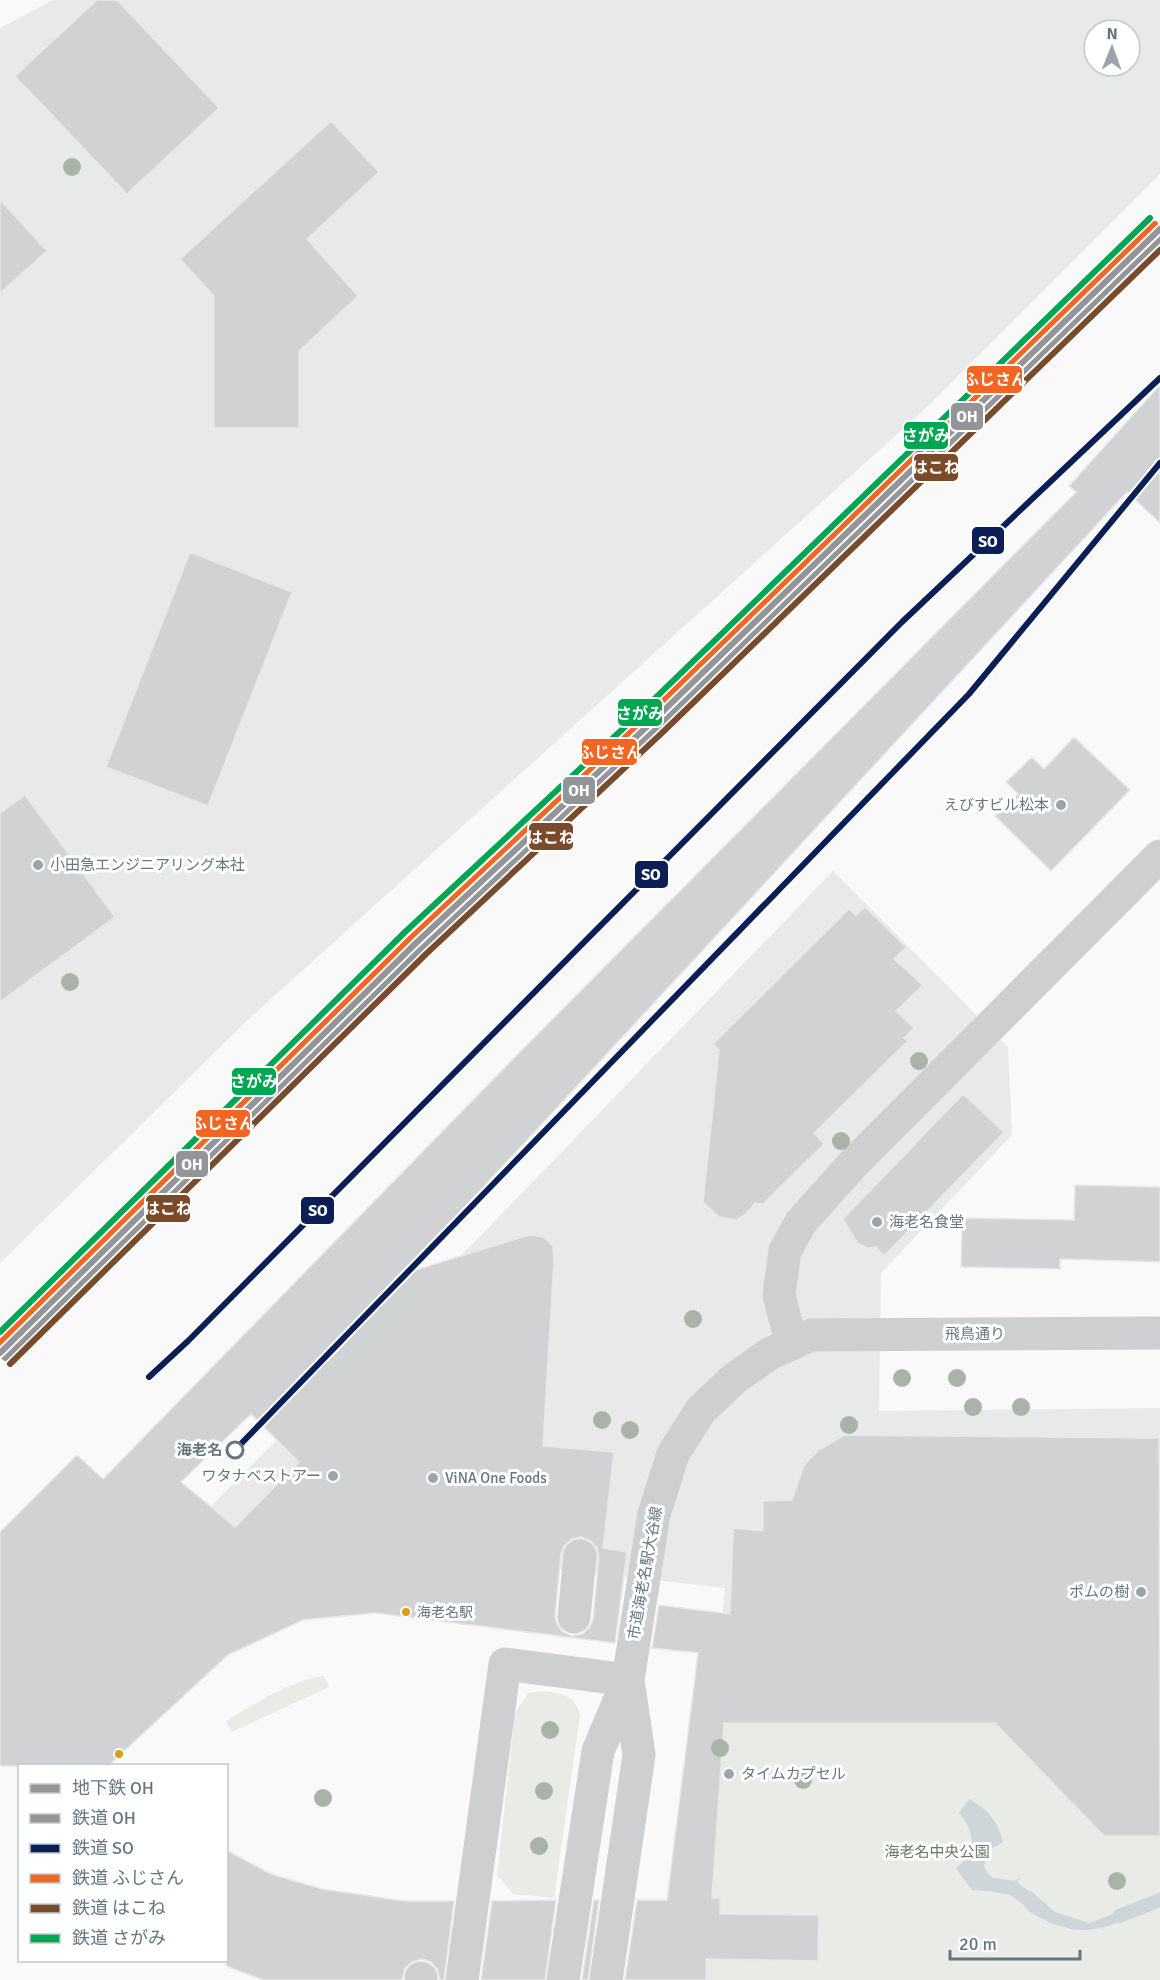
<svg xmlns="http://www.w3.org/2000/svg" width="1160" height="1980" font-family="Signika,'Noto Sans JP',sans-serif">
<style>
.built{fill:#e8e9e9;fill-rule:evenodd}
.green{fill:#e8ebe6}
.water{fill:#ced6d9}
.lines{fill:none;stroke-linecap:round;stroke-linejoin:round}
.stream{stroke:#ced6d9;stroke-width:14}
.building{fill:#d0d2d3;stroke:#e8e8e8;stroke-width:1.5;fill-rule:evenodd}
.minor{stroke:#cecfd0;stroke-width:33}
.rail-1-casing{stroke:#fff;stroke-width:10}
.rail-2-casing{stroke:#fff;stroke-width:10}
.rail-3-casing{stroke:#fff;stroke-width:10}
.rail-4-casing{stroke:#fff;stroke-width:10}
.rail-5-casing{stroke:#fff;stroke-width:10}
.rail-1{stroke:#939598;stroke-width:6}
.rail-2{stroke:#0c1e56;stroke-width:6}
.rail-3{stroke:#f26522;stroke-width:6}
.rail-4{stroke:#7a4b2a;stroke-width:6}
.rail-5{stroke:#00a651;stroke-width:6}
.metro-1-casing{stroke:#fff;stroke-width:10}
.metro-1{stroke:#939598;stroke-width:6}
.tree{fill:#a9b3a7}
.poi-dot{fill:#99a4ac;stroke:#fff;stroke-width:2}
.stop-dot{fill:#fff;stroke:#657683;stroke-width:3}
.bus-dot{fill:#da9c1a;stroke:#fff;stroke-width:2}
.labels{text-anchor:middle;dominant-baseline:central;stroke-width:6;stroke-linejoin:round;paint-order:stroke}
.bus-label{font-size:14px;fill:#657683;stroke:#fff;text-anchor:start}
.poi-label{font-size:15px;fill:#657683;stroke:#fff;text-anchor:start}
.street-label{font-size:15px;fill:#657683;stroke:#fff}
.stop-label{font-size:15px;font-weight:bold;fill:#657683;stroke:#fff;text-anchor:end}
.park-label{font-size:15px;fill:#687a64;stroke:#fff}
.line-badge{stroke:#fff;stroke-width:2}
.badge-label{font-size:16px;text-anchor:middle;font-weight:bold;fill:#fff}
</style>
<rect width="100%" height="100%" fill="#f9f9f9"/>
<path class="built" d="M53,0H1160V174L925,409L252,1016L0,1263V28ZM1094,30H1130V66H1094Z
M833,871L1008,1047L1012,1135L881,1273L879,1411L1160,1408V1980H678L699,1855L725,1588L230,1532L210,1507L493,1223Z"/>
<path class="green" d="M324,1676L329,1687L232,1732L226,1721C253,1705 294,1679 324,1676Z
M544,1691C563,1694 576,1695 580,1715L554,1898L513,1894L497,1875L515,1713L528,1693Z
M724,1723H995L1103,1836H1160V1980H715L718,1812Z"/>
<path class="water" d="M969,1799C987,1808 999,1823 1003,1842L987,1851L984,1867C993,1883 1005,1887 1021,1877L1010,1893L972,1890L956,1868C977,1854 975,1829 959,1813Z
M1031,1891L1055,1912L1089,1923L1134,1906L1137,1913C1105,1930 1081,1937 1047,1921C1038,1916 1031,1914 1024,1906Z"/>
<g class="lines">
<path class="stream" d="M995,1885L1013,1888L1041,1909
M1119,1916L1160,1900"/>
</g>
<path class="building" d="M97,0H117L219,108L127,194L15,76Z
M331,121L379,172L307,239L358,296L299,351V428H214V296L180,259Z
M0,200L47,251L0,293Z
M1160,385V523L1127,492L403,1274L529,1235L543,1237L553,1246L554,1260L543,1446L614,1452L603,1548L627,1552L615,1643L375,1613L303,1620L228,1655L108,1766H0V1532L77,1455L103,1479L514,1058L1076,492L1069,486ZM251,1414L299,1462L235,1527L181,1482ZM582,1537L591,1541L597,1548L599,1557L593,1619L590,1627L582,1634L572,1636L563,1632L557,1624L555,1616L561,1554L564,1546L572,1539Z
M190,552L292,592L208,806L106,767Z
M1074,737L1130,790L1051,871L995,816L1018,794L1006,782L1032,757L1044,769Z
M25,795L115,917L0,1002V813Z
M865,907L906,947L894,959L923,985L896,1011L914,1028L904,1038L908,1041L814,1133L824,1144L763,1204L755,1203L745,1215L736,1220L719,1217L703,1202L719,1050L713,1044L849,909L856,915Z
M963,1094L1004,1132L884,1256L876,1247L868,1248L858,1244L843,1219Z
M1075,1185L1160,1187V1262L1060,1259V1269L961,1267L962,1218L1074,1220Z
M844,1435L1159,1438L1160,1836H1104L995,1723H724L712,1898H720V1914L819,1915L818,1961L706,1959V1980H625L637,1900H667L698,1653L652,1648L659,1605L730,1614L733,1528L763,1531V1501L792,1500L804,1465L819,1450Z
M226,1850L271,1874L322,1889L404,1901H454L444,1980H440L437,1969L431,1962L422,1959L412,1962L405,1968L402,1980H263L226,1966Z
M556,1900L545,1980H481L492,1901Z
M594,1900H599L588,1980H582Z"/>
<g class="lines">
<path class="minor" d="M791,1342L779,1295L785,1251L801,1222L854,1163L1160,856
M574,1617L580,1556
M421,1980V1978
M462,1980L505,1664L628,1680
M563,1980L598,1751L628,1680L654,1514L673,1454L701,1410L735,1378L771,1353L811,1335L1160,1333
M606,1980L639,1755L628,1680"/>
<defs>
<path id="rail-1" d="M5,1358L421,948L659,725L1160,239"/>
<path id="rail-2" d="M149,1377L188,1341L902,622L1160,378
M235,1450L969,694L1160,463"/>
<path id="rail-3" d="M0,1343L411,938L649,715L1155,224"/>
<path id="rail-4" d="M10,1364L426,954L664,731L1160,250"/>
<path id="rail-5" d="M0,1332L405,932L644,709L1150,218"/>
</defs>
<use href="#rail-1" class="rail-1-casing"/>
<use href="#rail-2" class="rail-2-casing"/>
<use href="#rail-3" class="rail-3-casing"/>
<use href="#rail-4" class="rail-4-casing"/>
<use href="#rail-5" class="rail-5-casing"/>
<use href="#rail-1" class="rail-1"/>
<use href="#rail-2" class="rail-2"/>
<use href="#rail-3" class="rail-3"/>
<use href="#rail-4" class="rail-4"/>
<use href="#rail-5" class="rail-5"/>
<defs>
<path id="metro-1" d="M0,1353L416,943L654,720L1160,229"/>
</defs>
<use href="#metro-1" class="metro-1-casing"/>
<use href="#metro-1" class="metro-1"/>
</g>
<g class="tree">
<circle cx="72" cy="167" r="9"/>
<circle cx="70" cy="982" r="9"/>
<circle cx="919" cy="1061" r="9"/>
<circle cx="841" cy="1141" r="9"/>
<circle cx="693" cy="1319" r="9"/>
<circle cx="902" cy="1378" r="9"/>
<circle cx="957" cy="1378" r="9"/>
<circle cx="973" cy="1407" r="9"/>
<circle cx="1021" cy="1407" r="9"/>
<circle cx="602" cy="1420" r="9"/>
<circle cx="849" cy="1425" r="9"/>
<circle cx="630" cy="1430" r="9"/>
<circle cx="550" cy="1730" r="9"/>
<circle cx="720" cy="1748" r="9"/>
<circle cx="803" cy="1780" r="9"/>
<circle cx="544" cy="1791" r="9"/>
<circle cx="323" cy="1798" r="9"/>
<circle cx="539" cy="1846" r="9"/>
<circle cx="1117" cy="1881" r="9"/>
</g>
<g class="poi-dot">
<circle cx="1061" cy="805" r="6"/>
<circle cx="38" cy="865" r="6"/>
<circle cx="877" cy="1222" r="6"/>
<circle cx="333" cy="1476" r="6"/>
<circle cx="433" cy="1478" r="6"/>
<circle cx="1141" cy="1592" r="6"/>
<circle cx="729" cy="1774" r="6"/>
</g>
<circle class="stop-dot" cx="235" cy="1450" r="8"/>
<g class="bus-dot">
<circle cx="406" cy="1612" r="5"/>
<circle cx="119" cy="1754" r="5"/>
</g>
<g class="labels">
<g class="bus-label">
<text x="417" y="1612">海老名駅</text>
</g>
<g class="poi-label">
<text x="1049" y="805" text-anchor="end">えびすビル松本</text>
<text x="50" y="865">小田急エンジニアリング本社</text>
<text x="889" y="1222">海老名食堂</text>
<text x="321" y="1476" text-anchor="end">ワタナベストアー</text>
<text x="445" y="1478">ViNA One Foods</text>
<text x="1129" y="1592" text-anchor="end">ポムの樹</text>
<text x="741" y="1774">タイムカプセル</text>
</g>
<g class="street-label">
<text x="975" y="1334">飛鳥通り</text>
<text transform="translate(645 1573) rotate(-80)">市道海老名駅大谷線</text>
</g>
<g class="stop-label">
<text x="222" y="1450">海老名</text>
</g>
<g class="park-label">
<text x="937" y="1852">海老名中央公園</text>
</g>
</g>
<g class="line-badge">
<rect x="966" y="365" width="57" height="29" rx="6" fill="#f26522"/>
<rect x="950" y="402" width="34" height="29" rx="6" fill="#939598"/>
<rect x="903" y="421" width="46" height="29" rx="6" fill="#00a651"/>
<rect x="913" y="453" width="46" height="29" rx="6" fill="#7a4b2a"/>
<rect x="971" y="526" width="34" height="29" rx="6" fill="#0c1e56"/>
<rect x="617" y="698" width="46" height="29" rx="6" fill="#00a651"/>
<rect x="581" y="738" width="57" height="28" rx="6" fill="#f26522"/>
<rect x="562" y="776" width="34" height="29" rx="6" fill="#939598"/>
<rect x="528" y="822" width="46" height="29" rx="6" fill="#7a4b2a"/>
<rect x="634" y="860" width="35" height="29" rx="6" fill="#0c1e56"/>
<rect x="231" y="1067" width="46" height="29" rx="6" fill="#00a651"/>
<rect x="195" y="1109" width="56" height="29" rx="6" fill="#f26522"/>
<rect x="175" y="1150" width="34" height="28" rx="6" fill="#939598"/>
<rect x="145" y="1194" width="46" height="29" rx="6" fill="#7a4b2a"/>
<rect x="300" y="1196" width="35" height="29" rx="6" fill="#0c1e56"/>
</g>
<g class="badge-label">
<text x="995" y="385">ふじさん</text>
<text x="967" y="422">OH</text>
<text x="926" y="441">さがみ</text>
<text x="936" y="473">はこね</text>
<text x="988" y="547">SO</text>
<text x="640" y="719">さがみ</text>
<text x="610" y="758">ふじさん</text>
<text x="579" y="796">OH</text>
<text x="551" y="843">はこね</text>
<text x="651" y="880">SO</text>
<text x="254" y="1087">さがみ</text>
<text x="223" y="1129">ふじさん</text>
<text x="192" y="1170">OH</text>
<text x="168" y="1214">はこね</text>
<text x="318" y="1216">SO</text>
</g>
<rect x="18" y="1764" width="210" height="198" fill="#ffffff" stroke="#c1c8cd" stroke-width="1.5"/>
<rect x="30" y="1784" width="30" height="9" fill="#939598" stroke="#c1c8cd" stroke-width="1.5"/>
<text x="72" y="1794" font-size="18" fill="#657683">地下鉄 OH</text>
<rect x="30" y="1814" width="30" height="9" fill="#939598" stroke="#c1c8cd" stroke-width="1.5"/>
<text x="72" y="1824" font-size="18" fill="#657683">鉄道 OH</text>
<rect x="30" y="1844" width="30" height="9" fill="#0c1e56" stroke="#c1c8cd" stroke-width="1.5"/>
<text x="72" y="1854" font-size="18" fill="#657683">鉄道 SO</text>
<rect x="30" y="1874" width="30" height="9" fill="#f26522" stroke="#c1c8cd" stroke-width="1.5"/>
<text x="72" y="1884" font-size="18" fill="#657683">鉄道 ふじさん</text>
<rect x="30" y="1904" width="30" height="9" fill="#7a4b2a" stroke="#c1c8cd" stroke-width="1.5"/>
<text x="72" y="1914" font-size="18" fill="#657683">鉄道 はこね</text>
<rect x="30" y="1934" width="30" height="9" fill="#00a651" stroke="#c1c8cd" stroke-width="1.5"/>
<text x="72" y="1944" font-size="18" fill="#657683">鉄道 さがみ</text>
<g transform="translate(1112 48) rotate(1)"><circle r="28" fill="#ffffff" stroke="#c1c8cd" stroke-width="1.5"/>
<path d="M0-4.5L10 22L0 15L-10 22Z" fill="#99a4ac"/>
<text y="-9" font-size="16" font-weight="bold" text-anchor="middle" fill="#657683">N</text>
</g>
<path d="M950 1950v9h130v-9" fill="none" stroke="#657683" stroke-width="3"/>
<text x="959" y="1950" font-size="18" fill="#657683" stroke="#ffffff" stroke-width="4.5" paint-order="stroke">20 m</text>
</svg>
